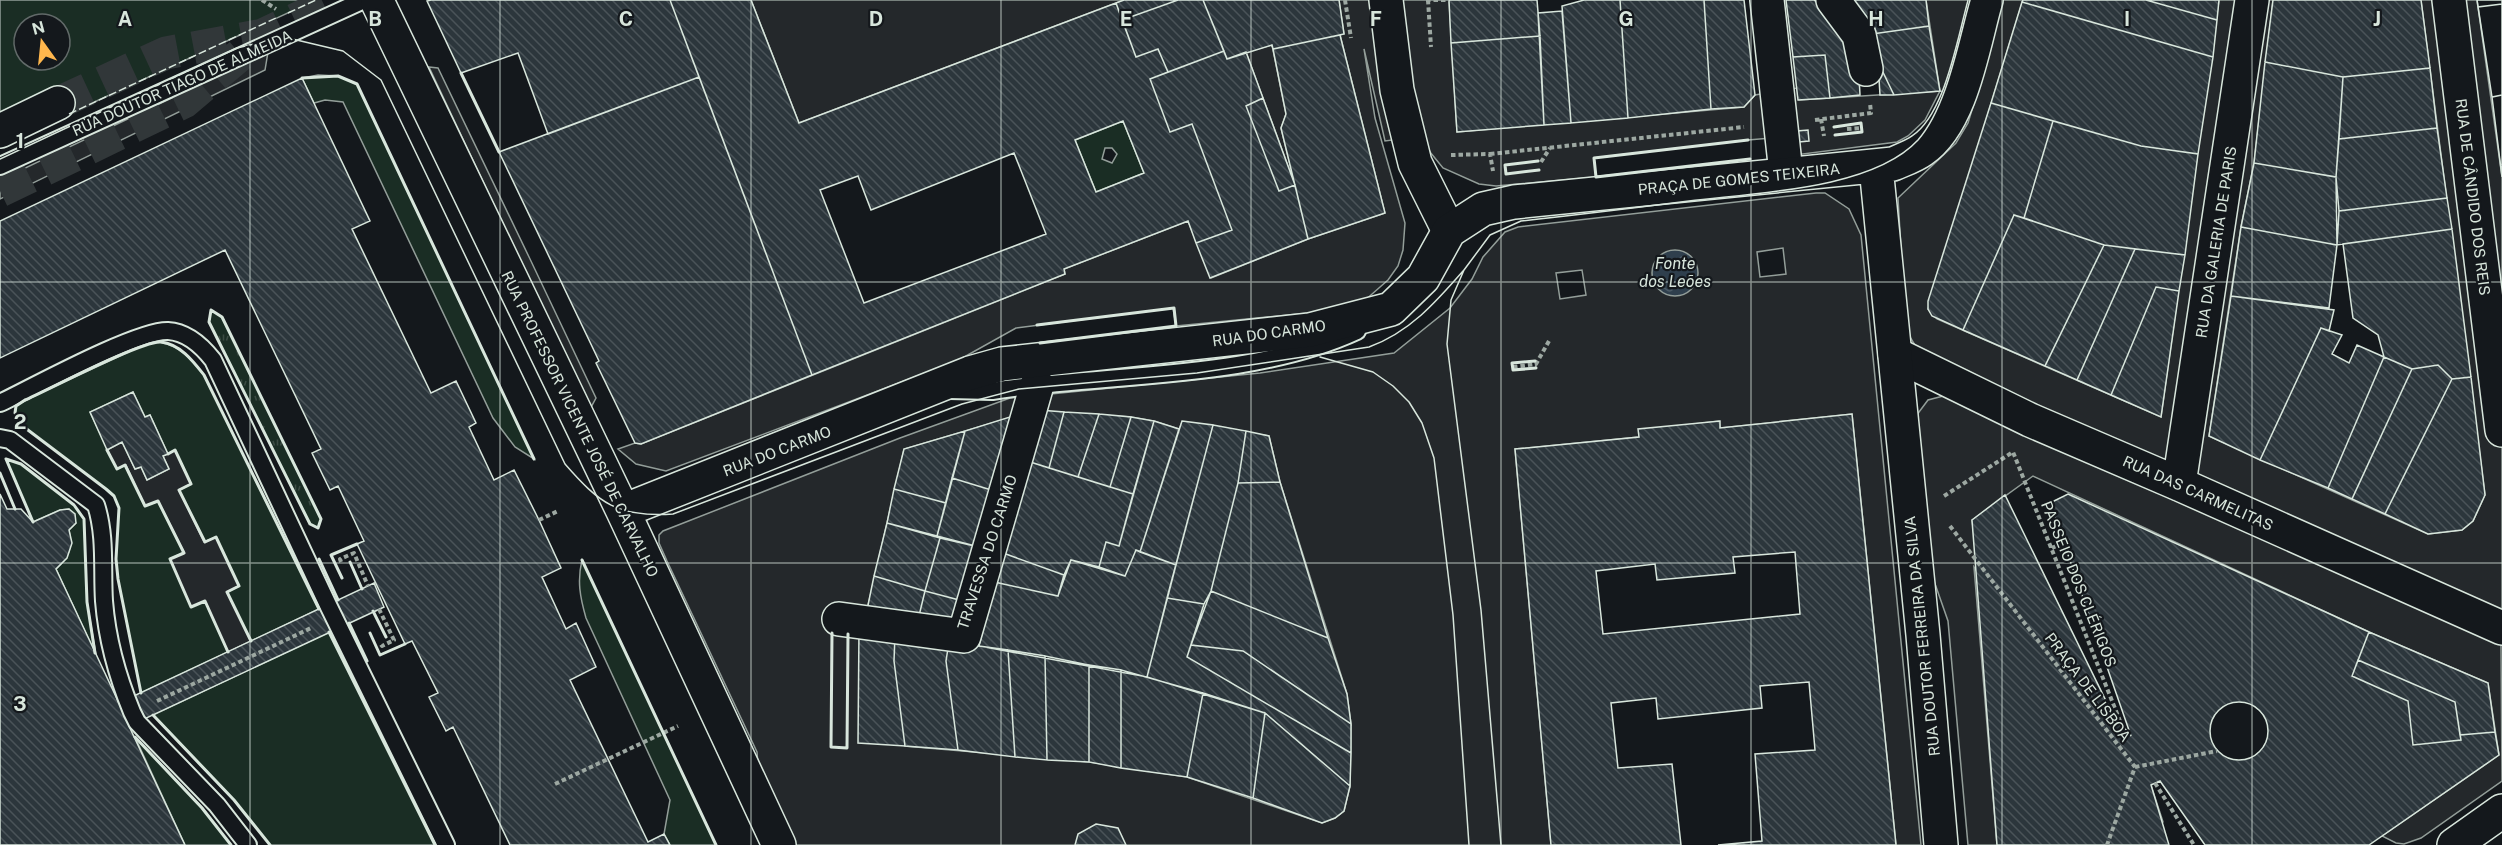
<svg xmlns="http://www.w3.org/2000/svg" width="2502" height="845" font-family="'Public Sans',sans-serif">
<style>
.grass{fill:url(#grass-tufts);stroke:#939e99;stroke-width:1.5}
.green{fill:#1a2d24;stroke:#939e99;stroke-width:1.5;fill-rule:evenodd}
.parking{fill:#24282b;stroke:#939e99;stroke-width:1.5;fill-rule:evenodd}
.water{fill:url(#water-ripples);stroke:#939e99;stroke-width:1.5}
.building{fill:url(#building-back-hatch);stroke:#d8e6dc;stroke-width:1.5;fill-rule:evenodd}
.lines{fill:none;stroke-linecap:round;stroke-linejoin:round}
.secondary-tunnel{stroke:#313739;stroke-width:33;stroke-dasharray:33 16;stroke-linecap:butt}
.lane-casing{stroke:#d8e6dc;stroke-width:20}
.street-casing{stroke:#d8e6dc;stroke-width:36}
.secondary-casing{stroke:#d8e6dc;stroke-width:36}
.path{stroke:#9da8a2;stroke-width:4;stroke-dasharray:4.5 3;stroke-linecap:butt}
.lane{stroke:#14181c;stroke-width:16}
.street{stroke:#14181c;stroke-width:33}
.secondary{stroke:#14181c;stroke-width:33}
.tram{stroke:#d8e6dc;stroke-width:1.5}
.fence{stroke:#d8e6dc;stroke-width:1.5;stroke-dasharray:8 3;stroke-linecap:butt}
.wall{stroke:#d8e6dc;stroke-width:3}
.grid{fill:none;stroke:#d8e6dc;stroke-width:1.5;stroke-opacity:0.55}
.labels{text-anchor:middle;dominant-baseline:central;stroke-width:4.5;stroke-linejoin:round;paint-order:stroke}
.street-label{font-size:15px;fill:#d8e6dc;stroke:#14181c}
.water-label{font-size:16px;font-style:italic;fill:#d8e6dc;stroke:#14181c}
.grid-label{font-size:20px;text-anchor:middle;font-weight:bold;fill:#d8e6dc;stroke:#14181c;stroke-width:4.5;stroke-linejoin:round;paint-order:stroke}
</style>
<defs>
<pattern id="grass-tufts" width="24" height="20" patternUnits="userSpaceOnUse" patternTransform="scale(1.5)"><rect width="24" height="20" fill="#1a2d24"/><path d="M3 7l-1-3M5 7V3M7 7l1-3M15 17l-1-3M17 17v-4M19 17l1-3" fill="none" stroke="#3b4b43"/></pattern>
<pattern id="water-ripples" width="26" height="14" patternUnits="userSpaceOnUse" patternTransform="scale(1.5)"><rect width="26" height="14" fill="#2f3f4d"/><path d="M2 4q2-2 4 0t4 0M15 11q2-2 4 0t4 0" fill="none" stroke="#4c5b66"/></pattern>
<pattern id="building-back-hatch" width="6" height="6" patternUnits="userSpaceOnUse" patternTransform="scale(1.5)"><rect width="6" height="6" fill="#2c363c"/><path d="M-1 5l2 2M0 0l6 6M5-1l2 2" fill="none" stroke="#4a5358"/></pattern>
</defs>
<rect width="100%" height="100%" fill="#14181c"/>
<path class="grass" d="M211,310L222,317L321,519L318,528L310,524L209,322Z"/>
<path class="green" d="M0,0H316L64,116L0,114ZM24,24H60V60H24Z
M318,75L338,76L357,84L534,459L515,447L493,418L343,102L325,100L314,103L302,78Z
M1123,121L1144,173L1096,192L1075,140ZM1105,148H1112L1117,154L1112,163L1102,159Z
M152,341C177,343 189,356 204,375L319,609L251,641L227,592L239,586L216,537L205,542L179,490L191,484L175,450L168,454L150,415L145,417L133,392L90,412L117,469L125,465L145,506L158,501L184,553L170,559L191,607L205,601L228,652L141,693L118,579L116,559L119,508L114,496L106,489L20,424L15,413L16,406L25,400Z
M6,459L21,464L74,505L84,519L87,602L96,655L56,569C69,557 73,548 69,530L76,523L69,509L60,510L33,522Z
M582,560L716,845H670L664,834L670,800L586,618C580,597 577,581 582,560Z
M329,632L342,654L435,845H270L234,800L153,715Z
M135,737L202,807L231,845H185Z"/>
<path class="parking" d="M751,0H1124L799,123Z
M1339,0H1449L1457,132L1744,107L1755,95L1797,88L1799,100L1940,91L1926,0H2023L1928,309L1937,319L2161,417L2219,0H2273L2254,163L2241,227L2209,436L2428,534L2462,530L2473,521L2485,495L2421,0H2477L2502,177V615L1919,352L1907,332L1905,318L1898,198L1956,143L1968,123L1975,100L1940,91L1925,120L1908,136L1897,142L1795,155L1793,136L1748,140L1594,158L1596,177L1496,186L1479,184L1443,168L1430,152L1423,136L1385,141L1364,49L1375,118L1405,223L1403,250L1398,266L1388,280L1363,302L1350,309L1176,326L1173,308L1016,328L957,361L666,471L636,464L618,449L635,443L641,444L1065,274L1064,269L1188,221L1211,278L1308,239L1385,213L1340,35L1344,34Z
M1272,45L1286,114L1281,128L1295,185L1246,52Z
M268,52L265,70L0,199V180Z
M429,67L438,68L530,259L596,398L590,409Z
M1816,193H1825L1849,209L1861,235L1921,845H1896L1852,414L1720,428L1719,421L1659,428L1639,437L1515,449L1551,845H764L757,752L667,561L659,543V535L663,531L900,438L1010,398L1260,373L1394,353L1450,308L1472,279L1483,257L1505,232L1518,227ZM1783,248L1786,274L1760,277L1757,252ZM1582,270L1586,295L1560,299L1556,273ZM1535,361L1536,368L1513,370L1512,363ZM1039,411L1131,417L1154,421L1179,429L1182,422L1269,436L1280,482L1347,694L1351,724L1350,786L1344,811L1335,818L1322,823L1187,777L1089,762L905,746L979,646ZM1022,414L953,627L867,610L904,449Z
M1947,395L2501,644L2502,781L2421,838L2404,844L2396,843L2382,836L2499,755L2488,683L2369,632L2033,476L1972,520L1975,543L2151,785L2163,822L2132,845L2112,756L1974,567L1997,845H1968L1948,621L1933,578L1916,416L1928,400Z
M122,442L135,469L141,467L147,480L169,469L163,456L175,450L191,484L179,490L204,542L216,537L239,586L227,592L251,641L228,652L205,601L191,607L170,559L184,552L158,501L145,506L126,465L117,469L107,450Z"/>
<path class="water" d="M1652 273a23 23 0 1 1 46 0a23 23 0 1 1-46 0Z"/>
<path class="building" d="M431,0H670L699,77L548,134L518,53L461,73L427,1Z
M670,0H751L799,123L1116,3L1136,57L1158,49L1168,72L1150,79L1170,132L1192,124L1232,230L1196,243L1188,221L1064,269L1065,274L812,375ZM1123,121L1144,173L1096,192L1075,140ZM1014,153L1046,234L864,303L820,190L858,176L871,210Z
M1124,0H1178L1122,20L1116,3Z
M1178,0H1203L1224,51L1168,72L1158,49L1136,57L1122,20Z
M1203,0H1339L1344,34L1273,49L1272,45L1227,59Z
M1449,0H1537L1540,36L1451,43Z
M1584,0H1620L1628,118L1571,123L1562,6Z
M1620,0H1704L1711,109L1628,118Z
M1704,0H1744L1755,95L1744,107L1711,109Z
M1786,0H1814L1837,19L1859,76L1860,95L1830,98L1825,55L1793,57Z
M1843,0H1926L1929,26L1865,35Z
M2023,0H2146L2217,20L2213,57L2022,2Z
M2146,0H2219L2217,20Z
M2273,0H2421L2430,68L2343,77L2265,62Z
M2477,0H2502V177L2492,97Z
M2477,0H2502V4L2478,7Z
M2022,2L2213,57L2198,154L2141,146L1991,103Z
M2502,4V95L2492,97L2478,7Z
M1562,11L1571,123L1544,125L1538,13Z
M1929,26L1940,91L1894,95L1865,35Z
M1340,35L1385,213L1308,239L1281,128L1286,114L1273,49Z
M1540,36L1544,125L1457,132L1451,43Z
M1224,51L1227,59L1246,52L1263,98L1246,106L1279,191L1295,185L1308,239L1210,278L1196,243L1232,230L1192,124L1170,132L1150,79Z
M1825,55L1830,98L1798,100L1793,57Z
M1878,62L1894,95H1880Z
M2265,62L2343,77L2336,177L2254,163Z
M2430,68L2437,128L2339,139L2343,77Z
M699,77L812,375L641,444L635,443L596,363L599,361L499,152Z
M302,78L370,221L352,229L431,393L456,381L476,423L469,427L494,480L514,470L539,520L561,568L542,577L566,629L576,623L596,667L570,680L648,842L664,834L670,845H510L453,727L446,731L429,697L438,693L412,641L405,644L357,544L364,541L338,486L330,490L312,453L321,449L225,250L0,358V221Z
M2502,95V177L2492,97Z
M1263,98L1295,185L1279,191L1246,106Z
M1991,103L2053,121L2024,218L2014,215L1963,330L1932,316L1928,309V301Z
M2053,121L2141,146L2198,154L2185,255L2104,245L2024,218Z
M2437,128L2447,198L2339,211L2336,177L2339,139Z
M1808,130L1809,141L1799,142L1797,131Z
M2254,163L2336,177L2337,245L2241,227Z
M2447,198L2452,229L2337,245L2339,211Z
M2014,215L2104,245L2045,366L1963,330Z
M2241,227L2337,245L2329,308L2231,296Z
M2452,229L2471,377L2452,379L2438,365L2412,369L2384,357L2378,335L2353,318L2343,244Z
M2104,245L2135,249L2077,380L2045,366Z
M2135,249L2185,255L2179,291L2156,287L2111,395L2077,380Z
M2156,287L2179,291L2161,417L2111,395Z
M2231,296L2334,310L2329,331L2321,328L2260,460L2209,436Z
M2321,328L2342,335L2332,354L2349,363L2357,345L2384,357L2328,488L2260,460Z
M2384,357L2412,369L2352,499L2328,488Z
M2438,365L2452,379L2385,514L2352,499L2412,369Z
M2471,377L2485,495L2473,521L2462,530L2428,534L2385,514L2452,379Z
M133,392L145,417L150,415L168,454L163,456L169,469L147,480L141,467L135,469L122,442L107,450L90,412Z
M1039,410L1064,412L1049,468L1027,461Z
M1064,412L1099,414L1078,477L1049,468Z
M1023,413L1001,493L952,478L965,431Z
M1099,414L1131,417L1110,487L1078,477Z
M1852,414L1896,845H1718L1762,841L1755,754L1815,750L1809,682L1760,686L1762,708L1658,719L1656,698L1611,703L1618,768L1672,764L1681,845H1551L1515,449L1639,437L1638,429L1720,421V428ZM1795,552L1800,614L1603,634L1596,571L1655,564L1657,580L1735,573L1733,557Z
M1131,417L1154,421L1133,494L1110,487Z
M1154,421L1179,429L1140,552L1136,550L1125,576L1099,567L1106,542L1119,546Z
M1182,421L1213,425L1176,565L1140,552Z
M1213,425L1246,431L1238,483L1211,591L1204,604L1167,598Z
M965,431L946,503L894,489L904,449Z
M1246,431L1269,436L1280,482L1238,483Z
M1027,461L1133,494L1119,546L1106,542L1099,567L1071,560L1064,575L1003,553Z
M952,478L1001,493L983,548L937,536Z
M1280,482L1328,638L1211,591L1238,483Z
M894,489L946,503L937,536L887,523Z
M0,494L7,509H21L33,522L60,510L69,509L75,514L76,523L69,530L72,543L67,558L56,569L119,703L374,583L384,607L129,726L185,845H0Z
M2068,494L2369,632L2352,676L2408,701L2413,745L2461,740L2460,735L2495,732L2499,755L2369,845H2205L2160,781L2151,785L2169,845H1997L1972,520L2005,495L2112,713L2131,736L2050,503Z
M887,523L940,538L925,591L874,576Z
M940,538L983,548L963,601L925,591Z
M1136,550L1176,565L1147,677L979,646L994,582L1058,596L1071,560L1125,576Z
M1003,553L1064,575L1058,596L994,582Z
M874,576L925,591L918,620L867,610Z
M925,591L963,601L953,627L918,620Z
M1211,591L1328,638L1347,694L1351,724L1243,651L1191,645Z
M1167,598L1204,604L1187,657L1351,753L1350,786L1265,713L1147,677Z
M859,629L895,635L894,661L905,746L858,743Z
M2369,632L2488,683L2495,732L2460,735L2455,702L2358,660Z
M895,635L949,642L946,661L958,750L905,746L894,661Z
M949,642L1008,650L1015,757L958,750L946,661Z
M1191,645L1243,651L1351,724V753L1187,657Z
M1008,650L1045,656L1047,760L1015,757Z
M1045,656L1089,665V762L1047,760Z
M2358,660L2455,702L2461,740L2413,745L2408,701L2352,676Z
M1089,665L1121,670V768L1089,762Z
M1121,670L1203,693L1187,777L1121,768Z
M1203,693L1265,713L1253,798L1187,777Z
M2210 731a29 29 0 1 1 58 0a29 29 0 1 1-58 0Z
M1265,713L1350,786L1344,811L1335,818L1322,823L1253,798Z
M1096,824L1118,828L1126,845H1075L1078,834Z"/>
<g class="lines">
<path class="secondary-tunnel" d="M58,103L166,53L263,35
M0,191L184,102L265,34L336,0"/>
<defs>
<path id="lane" d="M0,166L364,0L378,3
M949,390L992,391C1108,373 1251,380 1357,331
M0,403C33,387 137,330 168,331C187,332 202,346 213,360L328,605L446,845
M0,438L10,440L96,505C106,536 102,570 104,601C107,639 118,678 132,712L137,722L217,805L248,845"/>
<path id="street" d="M1386,0L1397,90L1415,163L1449,231
M1767,0L1786,173
M1833,0L1859,35L1866,69
M2449,0L2502,430
M1895,354L2030,420L2179,484L2502,628
M2179,484L2252,0
M839,619L964,636L1037,385"/>
<path id="secondary" d="M378,3L623,511L779,845
M0,131L58,103
M1876,167L1923,635L1941,845
M623,511L970,373L1002,364L1310,330L1391,309L1423,278L1449,231L1483,209L1514,202L1893,164C1902,160 1914,156 1922,150C1962,123 1973,45 1986,0
M2454,845L2502,811"/>
</defs>
<use href="#lane" class="lane-casing"/>
<use href="#street" class="street-casing"/>
<use href="#secondary" class="secondary-casing"/>
<path class="path" d="M262,0L276,9
M1345,0L1351,38
M1426,0H1449
M1428,0L1431,47
M1821,119L1824,136
M1815,120L1871,113L1870,103
M1847,129L1861,128
M1490,154L1744,127
M1451,155L1490,154L1493,171
M1541,162L1550,148
M1513,367L1536,364L1549,341
M1944,496L2013,452L2122,726
M539,520L558,511
M1950,526L2135,767L2107,845
M2052,548L2063,543
M341,562L340,559L354,553L368,586
M379,609L394,640L382,646L380,643
M157,701L311,628
M2135,767L2217,751
M2155,783L2194,845
M555,784L678,726"/>
<use href="#lane" class="lane"/>
<use href="#street" class="street"/>
<use href="#secondary" class="secondary"/>
<path class="tram" d="M0,159L237,48L284,37L343,51L381,80L565,464C599,503 618,518 673,514L962,404L1019,389L1197,373L1369,347C1410,332 1436,302 1464,270
M1320,357L1373,372L1393,386L1409,402L1422,423L1434,458L1453,615L1469,845
M1501,845L1481,610L1447,344L1451,300L1464,270L1490,235L1521,221C1577,215 1633,208 1689,201C1753,193 1872,190 1918,140C1947,107 1958,42 1970,0"/>
<path class="fence" d="M288,13L316,0
M69,114L276,18"/>
<path class="wall" d="M461,73L499,152
M302,78L338,76L357,84L534,459
M1834,127L1861,123L1862,132L1835,135
M1748,140L1594,158L1596,177L1750,159
M1538,161L1505,165L1506,174L1539,170
M211,310L222,317L321,519L318,528L310,524L209,322Z
M1037,325L1174,308L1176,326L1040,343
M1535,361L1512,363L1513,370L1536,368
M107,450L117,469L125,465L145,506L158,501L184,553L170,559L191,607L205,601L228,652
M168,454L175,450L191,484L179,490L205,542L216,537L239,586L227,592L251,641
M0,473L15,509
M33,522L6,459L21,464L74,505L84,519L87,602L95,653
M319,559L338,600
M582,560L716,845
M350,562L362,589
M342,578L331,555L357,544
M373,611L386,637
M349,623L367,661
M329,632L435,845
M370,633L380,655L405,644
M832,633L831,747L847,748L848,634
M141,693L118,579L116,559L119,508L114,496L106,489L20,424L15,413L16,406L25,400C48,390 143,340 161,342C180,344 193,361 204,375L319,609
M153,715L234,800L270,845
M135,737L202,808L231,845"/>
</g>
<path class="grid" d="M250,0V845M500,0V845M751,0V845M1001,0V845M1251,0V845M1501,0V845M1751,0V845M2002,0V845M2252,0V845M0,282H2502M0,563H2502"/>
<g class="labels">
<g class="street-label">
<text transform="translate(182 83) rotate(-24)">RUA DOUTOR TIAGO DE ALMEIDA</text>
<text transform="translate(1739 179) rotate(-6)">PRAÇA DE GOMES TEIXEIRA</text>
<text transform="translate(2473 197) rotate(83)">RUA DE CÂNDIDO DOS REIS</text>
<text transform="translate(2216 242) rotate(-81)">RUA DA GALERIA DE PARIS</text>
<text transform="translate(1269 333) rotate(-8)">RUA DO CARMO</text>
<text transform="translate(580 424) rotate(64)">RUA PROFESSOR VICENTE JOSÉ DE CARVALHO</text>
<text transform="translate(777 451) rotate(-21)">RUA DO CARMO</text>
<text transform="translate(2198 493) rotate(24)">RUA DAS CARMELITAS</text>
<text transform="translate(987 552) rotate(-72)">TRAVESSA DO CARMO</text>
<text transform="translate(2079 584) rotate(68)">PASSEIO DOS CLÉRIGOS</text>
<text transform="translate(1922 636) rotate(-96)">RUA DOUTOR FERREIRA DA SILVA</text>
<text transform="translate(2088 687) rotate(53)">PRAÇA DE LISBOA</text>
</g>
<g class="water-label">
<text x="1675" y="263">Fonte<tspan x="1675" dy="18">dos Leões</tspan></text>
</g>
</g>
<g class="grid-label">
<text x="125" y="26">A</text>
<text x="375" y="26">B</text>
<text x="626" y="26">C</text>
<text x="876" y="26">D</text>
<text x="1126" y="26">E</text>
<text x="1376" y="26">F</text>
<text x="1626" y="26">G</text>
<text x="1876" y="26">H</text>
<text x="2127" y="26">I</text>
<text x="2377" y="26">J</text>
<text x="20" y="148">1</text>
<text x="20" y="429">2</text>
<text x="20" y="711">3</text>
</g>
<g transform="translate(42 42) rotate(345)"><circle r="28" fill="#14181c" stroke="#626a69" stroke-width="1.5"/>
<path d="M0-4.5L10 22L0 15L-10 22Z" fill="#ffb74d"/>
<text y="-9" font-size="16" font-weight="bold" text-anchor="middle" fill="#d8e6dc">N</text>
</g>
</svg>
